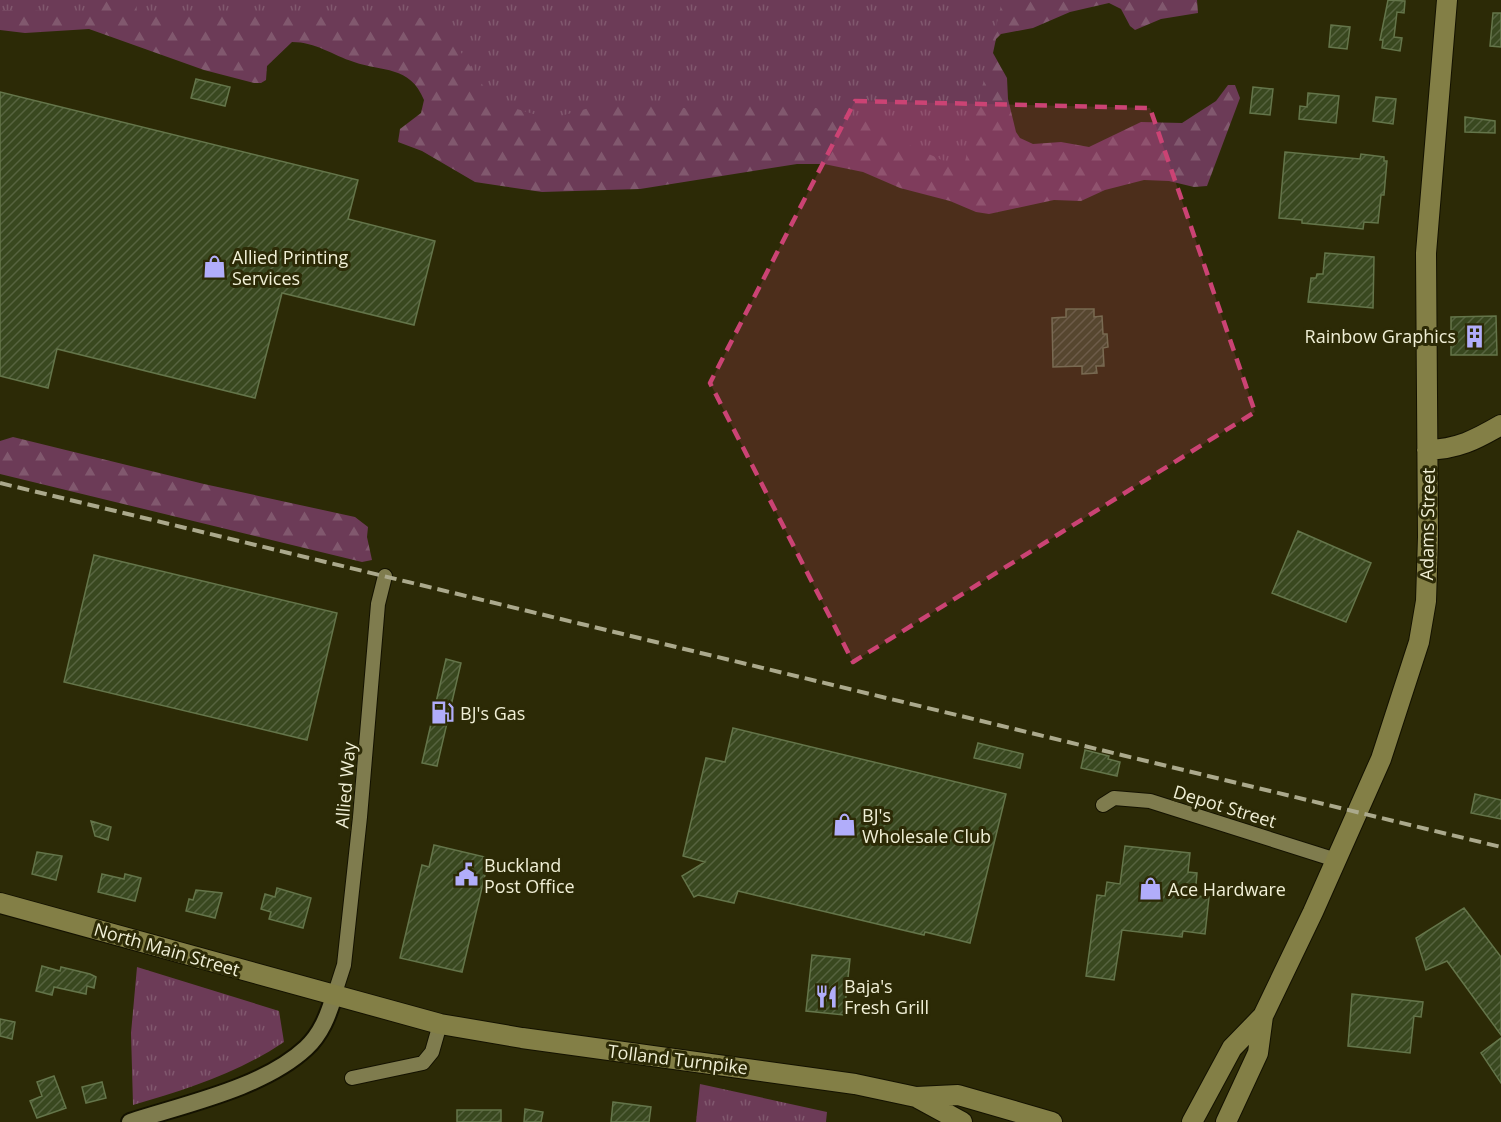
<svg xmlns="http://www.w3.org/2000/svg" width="1501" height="1122" font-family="'Open Sans',sans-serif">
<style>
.forest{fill:url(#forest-firs)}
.park{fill:url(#park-tufts)}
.building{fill:url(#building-hatch);stroke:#64754a;stroke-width:1.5}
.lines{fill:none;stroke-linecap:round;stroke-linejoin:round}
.minor-casing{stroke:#141200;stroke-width:16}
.tertiary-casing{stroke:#141200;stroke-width:20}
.secondary-casing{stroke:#141200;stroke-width:22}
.minor{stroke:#7f7c4e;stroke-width:14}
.tertiary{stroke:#7f7c4e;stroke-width:16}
.secondary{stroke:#837f46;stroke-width:20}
.rail{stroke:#aba98c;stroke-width:4;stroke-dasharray:12 6;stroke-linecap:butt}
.marked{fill:#cb4374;fill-opacity:0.2;stroke:#cb4374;stroke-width:4.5;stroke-dasharray:12 8;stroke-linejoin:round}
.labels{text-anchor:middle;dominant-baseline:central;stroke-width:6;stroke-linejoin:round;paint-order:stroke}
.poi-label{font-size:18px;fill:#f0efd6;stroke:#2c2a06;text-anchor:start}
.street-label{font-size:18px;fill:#f0efd6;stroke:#2c2a06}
</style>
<defs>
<pattern id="forest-firs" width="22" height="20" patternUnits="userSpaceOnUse" patternTransform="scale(1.5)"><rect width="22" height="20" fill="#6c3b57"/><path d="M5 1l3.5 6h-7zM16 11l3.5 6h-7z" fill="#81586e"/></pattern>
<pattern id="park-tufts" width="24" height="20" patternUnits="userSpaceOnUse" patternTransform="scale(1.5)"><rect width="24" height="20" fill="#6c3b57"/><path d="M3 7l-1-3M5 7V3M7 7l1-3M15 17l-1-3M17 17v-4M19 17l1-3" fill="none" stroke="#81586e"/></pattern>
<pattern id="building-hatch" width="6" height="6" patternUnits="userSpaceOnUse" patternTransform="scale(1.5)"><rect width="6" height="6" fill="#39481f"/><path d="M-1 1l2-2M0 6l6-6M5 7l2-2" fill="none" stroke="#56633f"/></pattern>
</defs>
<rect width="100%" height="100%" fill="#2c2a06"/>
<path class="forest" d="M0,0H1197L1198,13L1161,19L1135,30L1130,26L1121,9L1109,3L1070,12L1033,28L1001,34L996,39L993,53L1007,78L1008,99L1016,132L1020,138L1033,144L1061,142L1089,147L1141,122L1182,123L1216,101L1228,85H1235L1240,98L1207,186L1194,187L1169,181L1144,180L1105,190L1081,201L1054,200L989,214L976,212L950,201L900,188L863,172L824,164H797L640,189L542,192L475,182L422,151L398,142L400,129L421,113L424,100C410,65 382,72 354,62C332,55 316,42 292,42L267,66L266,80L261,83H254L204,70L89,29L25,33L0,30Z
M13,437L204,484L355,517L368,527L367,537L372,560L362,562L0,474V441Z"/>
<path class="park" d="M0,0H95L96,12L0,10Z
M136,0H1024L1002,1L964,166H955L909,145L874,123L808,106L762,101L694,110L655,102L607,103L550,119L494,102L438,18L137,13Z
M137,967L279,1011L284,1042C238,1073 186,1090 133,1105L131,1033Z
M700,1084L827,1112L826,1122H696Z"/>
<path class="building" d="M1388,0L1405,1L1404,13L1397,12L1394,37L1402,38L1400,51L1382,48L1383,40H1380Z
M1493,13H1501V47L1490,46Z
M1331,25L1350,27L1347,49L1329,47Z
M196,79L230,87L225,106L191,98Z
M1253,87L1273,89L1270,115L1250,113Z
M0,92L358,180L348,219L435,241L414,325L282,293L255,398L57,349L48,388L0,376Z
M1308,93L1339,96L1336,123L1299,119L1300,106L1307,107Z
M1376,97L1396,99L1393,124L1373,121Z
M1465,117L1495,121V133L1465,132Z
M1285,152L1360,159L1361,154L1384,157V161H1387L1384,195H1381L1378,223L1364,222L1363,229L1302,223V220L1279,218Z
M1325,253L1374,257L1373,308L1308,302L1311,278H1316L1317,274H1323Z
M1066,309H1094V317L1102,316L1103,334H1107L1108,347L1103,348L1104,366H1096L1097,373L1082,374V366L1053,367L1052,318L1066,317Z
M1496,316L1497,355H1451V317Z
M1298,531L1371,563L1346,622L1272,593Z
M94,555L337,613L307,740L64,682Z
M446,659L461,663L437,766L422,763Z
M733,728L1006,794L970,943L925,932L924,935L738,891L734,903L698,895L694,897L682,876L705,862L683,856L706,758L725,762Z
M978,743L1023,754L1020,768L974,758Z
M1085,750L1109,756L1108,759L1120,762L1117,776L1081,768Z
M1475,794L1501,800V819L1471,813Z
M91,821L111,827L108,840L95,836Z
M434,845L489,858L462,972L400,958L422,865L429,867Z
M1125,846L1190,853L1188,872L1197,873L1195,896L1209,897L1205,934L1183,931L1182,937L1122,930L1114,980L1086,976L1097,895L1105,896L1107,882L1120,884Z
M37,852L62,856L56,880L32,874Z
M102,874L124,879L125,874L141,878L135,901L98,892Z
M277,888L311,898L303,928L269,919L271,912L261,909L265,894L275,897Z
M196,890L222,893L215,918L186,911L189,899L193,900Z
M1464,908L1501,957V1035L1447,961L1426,970L1416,938Z
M812,955L850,959L844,1015L806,1011Z
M42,966L60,971L61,967L90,974L96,977L94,988L87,986L86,994L54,987L52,995L36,991Z
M1352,994L1423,1002L1421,1017L1414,1016L1410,1053L1348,1046Z
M0,1019L15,1022L12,1039L0,1036Z
M1501,1038V1083L1481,1053Z
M54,1076L66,1108L37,1118L30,1101L42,1096L37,1082Z
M102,1082L106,1098L86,1103L82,1087Z
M613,1102L651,1107L649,1122H611Z
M525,1109L543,1112L541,1122H524Z
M457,1110H501V1122H457Z"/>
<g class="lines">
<defs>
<path id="minor" d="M1103,805L1114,798L1150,801L1336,860
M334,996L344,965L360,817L378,604L385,576
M352,1078L423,1063L432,1052L440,1024"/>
<path id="tertiary" d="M130,1122C185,1104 263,1088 306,1048C321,1034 328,1016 334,996"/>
<path id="secondary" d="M1427,450C1458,449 1475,440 1501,425
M0,903L440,1024L522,1038L855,1084L916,1097L962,1122
M916,1097L958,1095L1052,1122
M1192,1122L1232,1048L1263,1016L1313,912L1381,759L1419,642L1426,601L1428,537L1426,253L1447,0
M1226,1122L1258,1053L1263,1016"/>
</defs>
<use href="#minor" class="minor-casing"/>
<use href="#tertiary" class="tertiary-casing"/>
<use href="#secondary" class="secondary-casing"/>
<use href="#minor" class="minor"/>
<use href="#tertiary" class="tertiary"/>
<use href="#secondary" class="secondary"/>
<path class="rail" d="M0,483L1501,847"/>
</g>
<path class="marked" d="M855,101L1150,108L1255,412L853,662L710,383Z"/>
<defs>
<symbol id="shop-bare" viewBox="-9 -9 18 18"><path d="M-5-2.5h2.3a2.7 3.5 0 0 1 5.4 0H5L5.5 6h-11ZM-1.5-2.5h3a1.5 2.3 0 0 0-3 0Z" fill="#b1adfa" stroke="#2c2a06" stroke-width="2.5" paint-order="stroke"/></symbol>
<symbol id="building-bare" viewBox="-9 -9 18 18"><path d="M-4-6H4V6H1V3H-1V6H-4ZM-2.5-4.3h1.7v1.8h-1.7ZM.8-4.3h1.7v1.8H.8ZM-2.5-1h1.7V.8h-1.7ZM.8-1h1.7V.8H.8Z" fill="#b1adfa" stroke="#2c2a06" stroke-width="2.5" paint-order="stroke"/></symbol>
<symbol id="fuel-bare" viewBox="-9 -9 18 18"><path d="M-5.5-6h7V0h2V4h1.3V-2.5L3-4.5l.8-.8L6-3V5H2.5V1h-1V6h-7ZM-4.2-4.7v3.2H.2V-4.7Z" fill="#b1adfa" stroke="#2c2a06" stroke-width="2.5" paint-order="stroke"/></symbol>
<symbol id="civic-bare" viewBox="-9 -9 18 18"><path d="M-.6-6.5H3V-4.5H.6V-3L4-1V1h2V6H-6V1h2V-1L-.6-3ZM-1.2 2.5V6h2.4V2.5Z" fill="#b1adfa" stroke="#2c2a06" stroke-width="2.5" paint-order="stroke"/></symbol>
<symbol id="restaurant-bare" viewBox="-9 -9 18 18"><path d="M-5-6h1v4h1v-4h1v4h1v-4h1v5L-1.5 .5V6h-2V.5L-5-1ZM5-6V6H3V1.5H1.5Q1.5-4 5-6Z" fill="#b1adfa" stroke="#2c2a06" stroke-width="2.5" paint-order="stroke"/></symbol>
</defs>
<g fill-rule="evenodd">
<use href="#shop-bare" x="198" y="250" width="33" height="33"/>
<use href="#building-bare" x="1458" y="320" width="33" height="33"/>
<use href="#fuel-bare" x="426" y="696" width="33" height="33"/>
<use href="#shop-bare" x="828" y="808" width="33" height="33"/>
<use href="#civic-bare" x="450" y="858" width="33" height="33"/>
<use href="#shop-bare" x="1134" y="872" width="33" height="33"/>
<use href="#restaurant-bare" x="810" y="980" width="33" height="33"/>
</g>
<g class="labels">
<g class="poi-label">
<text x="232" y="257">Allied Printing<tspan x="232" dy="21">Services</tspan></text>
<text x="1456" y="336" text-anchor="end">Rainbow Graphics</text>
<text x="460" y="713">BJ's Gas</text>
<text x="862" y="815">BJ's<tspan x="862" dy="21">Wholesale Club</tspan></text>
<text x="484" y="865">Buckland<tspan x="484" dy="21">Post Office</tspan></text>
<text x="1168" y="889">Ace Hardware</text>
<text x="844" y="986">Baja's<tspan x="844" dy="21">Fresh Grill</tspan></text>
</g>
<g class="street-label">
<text transform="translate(1427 524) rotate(-89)">Adams Street</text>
<text transform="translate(345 785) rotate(-85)">Allied Way</text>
<text transform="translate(1225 806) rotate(17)">Depot Street</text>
<text transform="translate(167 949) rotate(16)">North Main Street</text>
<text transform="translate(678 1059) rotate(7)">Tolland Turnpike</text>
</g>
</g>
</svg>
